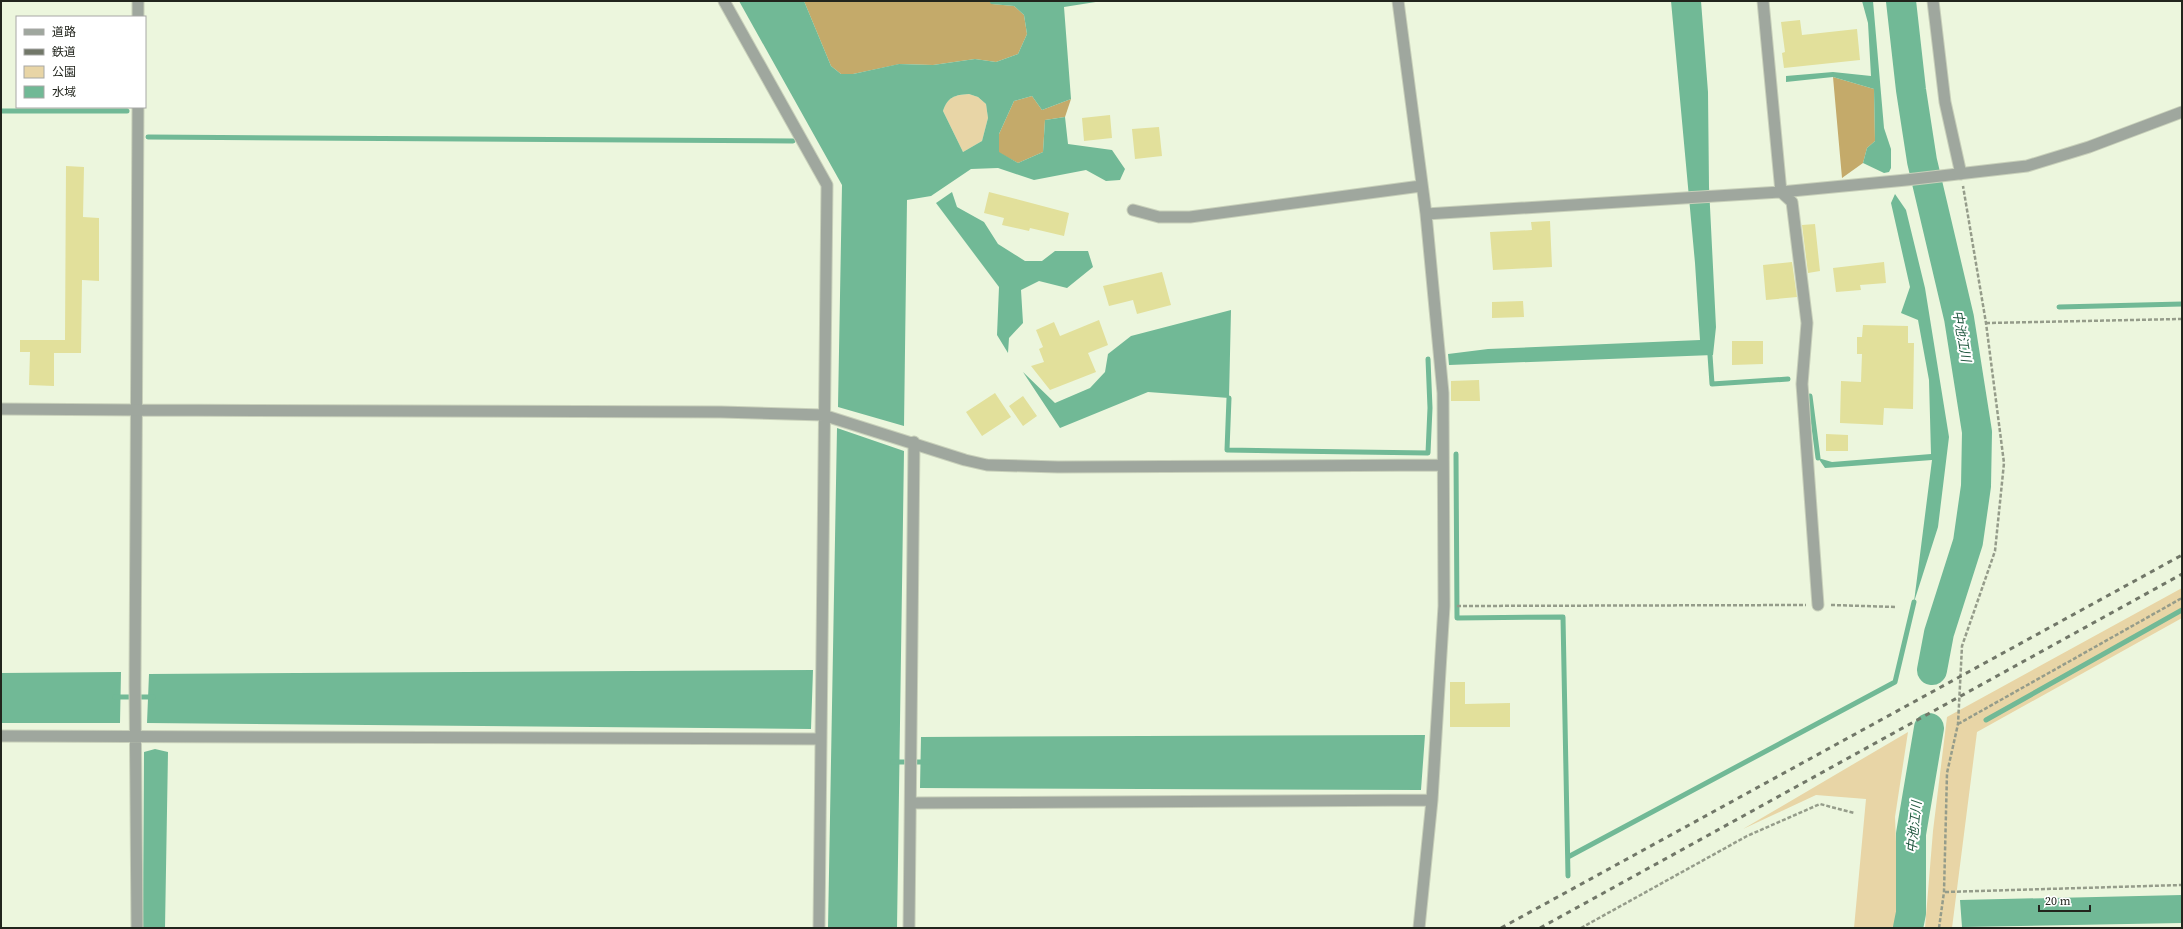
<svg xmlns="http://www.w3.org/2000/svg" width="2183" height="929" font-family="'Source Serif 4','Noto Sans JP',serif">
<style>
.green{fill:#e8d5a6}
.forest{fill:#c4aa6a}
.water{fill:#71b996;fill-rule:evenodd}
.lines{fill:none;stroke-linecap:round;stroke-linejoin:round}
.stream{stroke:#71b996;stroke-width:5}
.river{stroke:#71b996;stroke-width:30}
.building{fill:#e2e09b}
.minor-casing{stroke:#c8d0ba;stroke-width:13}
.tertiary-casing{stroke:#c8d0ba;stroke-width:13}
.path{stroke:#959c8a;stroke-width:2.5;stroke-dasharray:4 2;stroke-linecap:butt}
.minor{stroke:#9fa79e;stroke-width:11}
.tertiary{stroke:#9fa79e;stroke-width:11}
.rail{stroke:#717768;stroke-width:3;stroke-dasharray:5 5;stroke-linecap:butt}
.labels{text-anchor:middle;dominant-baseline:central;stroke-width:4;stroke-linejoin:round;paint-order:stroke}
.water-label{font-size:13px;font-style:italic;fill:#20573f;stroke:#fff}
</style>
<rect width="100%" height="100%" fill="#ecf6dd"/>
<path class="green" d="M969,94L978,97L986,104L988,118L982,141L963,152L943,111C948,97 954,95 969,94Z
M2182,588V618L1977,732L1952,928H1925L1933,831L1947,717Z
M1908,732L1895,817L1899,916L1894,928H1854L1866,799L1816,795L1743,829Z"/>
<path class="forest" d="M804,1H989L992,4L1014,6L1024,15L1027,34L1018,54L996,62L975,59L933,65L900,64L853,74H841L831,66Z
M1833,77L1874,89L1875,141L1867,148L1863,163L1842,178Z
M1032,96L1042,110L1071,99L1065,117L1045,120L1043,152L1018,163L999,153V134L1014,101Z"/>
<path class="water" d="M739,1H804L831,66L841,74H853L899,64L933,65L975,59L996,62L1018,54L1027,34L1024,15L1014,6L991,4L989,1H1102L1064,7L1071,99L1042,110L1032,96L1014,101L999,134V152L1018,163L1043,152L1045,120L1065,117L1068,144L1112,150L1125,169L1120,180L1106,181L1086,170L1034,180L998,168L971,169L931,196L907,200L904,426L838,407L842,185ZM969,94L978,97L986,104L988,118L982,141L963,152L943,111C948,97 954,95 969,94Z
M1671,1H1701L1708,92L1709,187L1716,327L1713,355L1449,365L1448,354L1488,349L1700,340L1695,263Z
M1862,1H1873L1884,128L1891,149V168L1889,172L1884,173L1863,163L1867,148L1875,141L1874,89L1833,77L1786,82V76L1833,72L1871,76L1868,23Z
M952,192L957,207L984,222L998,244L1025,261H1042L1055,251H1088L1093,267L1067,288L1039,281L1021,290L1023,323L1009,338L1008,353L997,335L999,287L936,203Z
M1895,194L1906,210L1925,288L1949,437L1938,527L1914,602L1932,460L1825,468L1818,458L1832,462L1931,454L1929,380L1918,320L1901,313L1910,287L1891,203Z
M1231,310L1229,398L1148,392L1060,428L1023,372L1055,403L1090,388L1105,372L1108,354L1131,336Z
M837,428L904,451L897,928H828Z
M813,670L811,729L147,723L149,674Z
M121,672L120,723H1V673Z
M1425,735L1421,790L920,788L921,737Z
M155,749L168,752L165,928H143L144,752Z
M2182,895V923L1962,927L1960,900Z"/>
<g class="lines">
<path class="stream" d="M1,111H127
M148,137L793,141
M2059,307L2182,304
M1710,355L1712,384L1788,379
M1810,396L1818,458
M1229,398L1227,450L1428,453L1430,408L1428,359
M1456,454L1457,618L1563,617L1568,876
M115,697H153
M1986,720L2182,610
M893,762H927
M1568,857L1895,682L1914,602"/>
<path class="river" d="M1901,1L1911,90L1922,161L1959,318L1977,432L1976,486L1968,542L1939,633L1932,670
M1908,928L1911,913V834L1929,728"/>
</g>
<path class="building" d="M1800,20L1802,35L1857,29L1860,60L1784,68L1782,53L1785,52L1781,22Z
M1110,115L1112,138L1084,141L1082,118Z
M1159,127L1162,156L1135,159L1132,129Z
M66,166L84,167L83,217L99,218V281L82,280L81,353H54V386L29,385L30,352H20V340H65Z
M989,192L1069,213L1064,236L1030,228L1029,231L1002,225L1004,218L984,213Z
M1550,221L1552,267L1493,270L1490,232L1532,230L1531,222Z
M1815,224L1820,271L1808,273L1802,225Z
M1792,262L1797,297L1766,300L1763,265Z
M1884,262L1886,283L1860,285L1861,290L1836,292L1833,268Z
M1162,272L1171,305L1137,314L1133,300L1109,306L1103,286Z
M1523,301L1524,317L1492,318V302Z
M1099,320L1108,345L1088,353L1096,372L1050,390L1031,366L1044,362L1039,349L1043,347L1036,330L1054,322L1060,336Z
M1863,325L1908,326V343H1914L1913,409L1884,408L1883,425L1840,423L1841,381L1861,382L1862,354H1857V337H1862Z
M1732,341H1763V364L1732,365Z
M1479,380L1480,401H1451V381Z
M995,393L1011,417L982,436L966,412Z
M1023,396L1037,416L1023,426L1009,406Z
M1826,434L1848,435V451H1826Z
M1450,682H1465V704L1510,703V727H1450Z"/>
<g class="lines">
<defs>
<path id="minor" d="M724,1L827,185L819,928
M1398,1L1426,214L1443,393L1444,606L1432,800L1419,928
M1763,1L1781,192L1792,202L1807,323L1802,384L1818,605
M1933,1L1945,102L1961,174
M138,17V1
M1133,210L1159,217H1190L1421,186
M1426,214L1781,192L1906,180L2027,166L2089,147L2182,112
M138,410L721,412L823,415L965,460L987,465L1058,467L1442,465
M1,736L821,739
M911,803L1432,800
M137,928L135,685L138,107
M909,928L914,442"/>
<path id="tertiary" d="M1,409L138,410"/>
</defs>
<use href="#minor" class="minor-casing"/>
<use href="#tertiary" class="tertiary-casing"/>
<path class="path" d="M1986,323L2182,319
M1831,605L1896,607
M1457,606L1806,605
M1958,724L2182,598
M1945,892L2182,885
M1581,928L1747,836L1820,804L1854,813
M1939,928L1944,892L1947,773L1958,724L1962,646L1995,551L2004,463L1986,323L1963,186"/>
<use href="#minor" class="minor"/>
<use href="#tertiary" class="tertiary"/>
<path class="rail" d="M1501,928L2182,555
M1540,928L2182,574"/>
</g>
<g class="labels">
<g class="water-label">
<text transform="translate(1962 336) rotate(80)">中池江川</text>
<text transform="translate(1914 827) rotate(-84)">中池江川</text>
</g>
</g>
<rect width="2183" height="929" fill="none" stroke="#22251d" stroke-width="4"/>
<rect x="16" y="16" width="130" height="92" fill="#ffffff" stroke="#a7a8a5"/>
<rect x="24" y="29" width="20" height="6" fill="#9fa79e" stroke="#a7a8a5"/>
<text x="52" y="36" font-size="12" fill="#22251d">道路</text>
<rect x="24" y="49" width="20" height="6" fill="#717768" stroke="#a7a8a5"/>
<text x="52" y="56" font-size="12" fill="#22251d">鉄道</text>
<rect x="24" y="66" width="20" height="12" fill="#e8d5a6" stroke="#a7a8a5"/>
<text x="52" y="76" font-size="12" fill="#22251d">公園</text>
<rect x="24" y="86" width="20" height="12" fill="#71b996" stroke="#a7a8a5"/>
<text x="52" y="96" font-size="12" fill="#22251d">水域</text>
<path d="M2039 905v6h51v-6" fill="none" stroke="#22251d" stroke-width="2"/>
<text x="2045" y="905" font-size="12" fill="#22251d" stroke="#ffffff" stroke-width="3" paint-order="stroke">20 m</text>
</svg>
